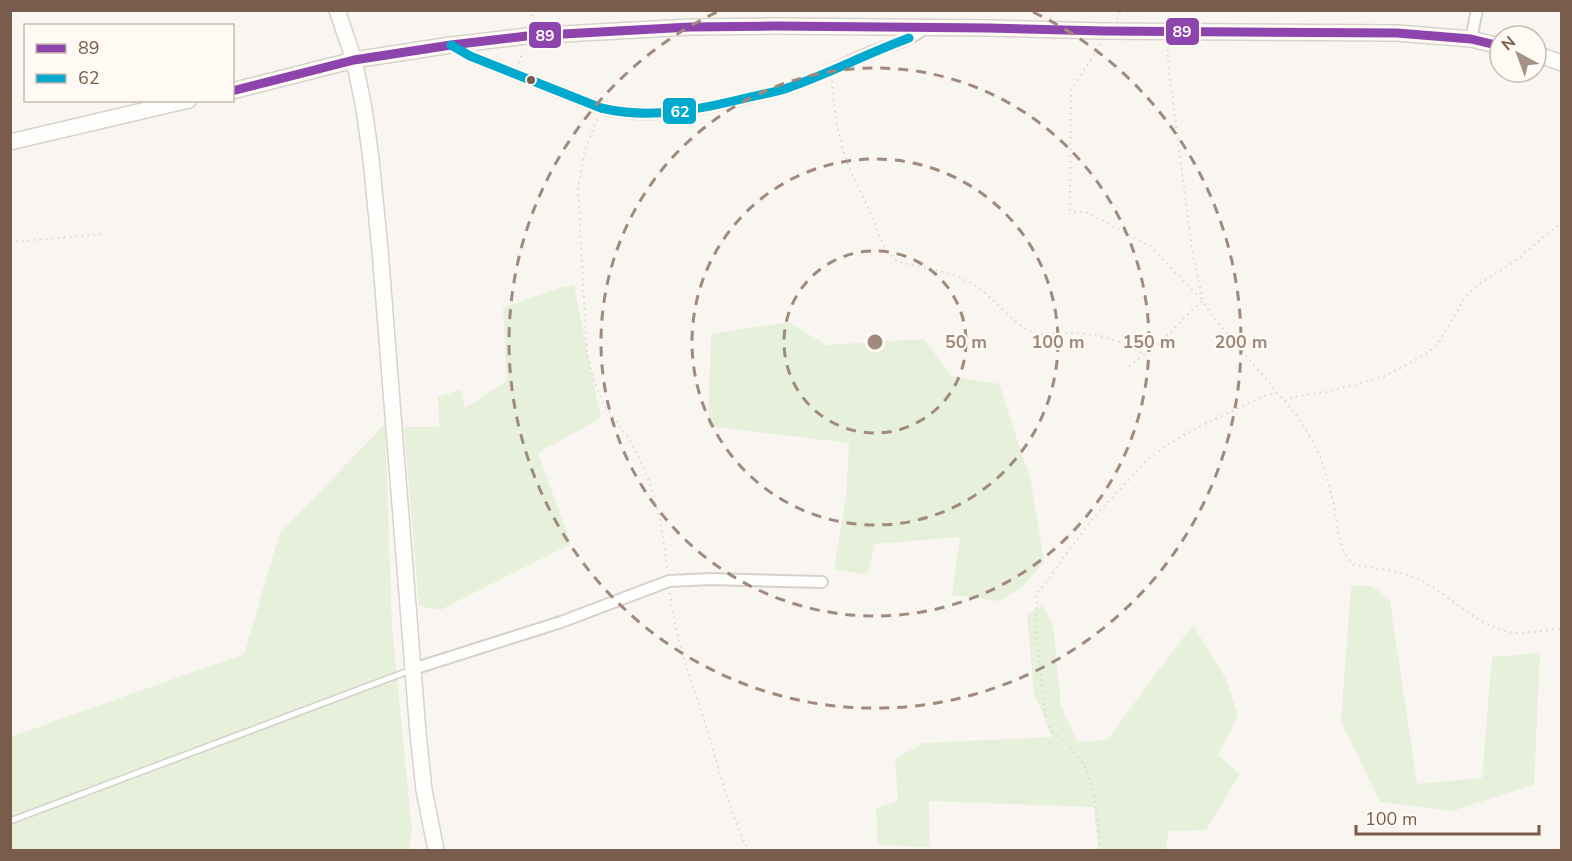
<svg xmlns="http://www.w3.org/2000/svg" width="1572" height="861" font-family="'Nunito Sans',sans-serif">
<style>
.green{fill:#e7f0db}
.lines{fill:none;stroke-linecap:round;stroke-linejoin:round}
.lane-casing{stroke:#d7d1cb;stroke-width:8}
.street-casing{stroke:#d7d1cb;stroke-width:14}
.secondary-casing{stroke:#d9d2cb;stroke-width:18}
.path{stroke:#dcd5d0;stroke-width:2;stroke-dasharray:1.5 4.5;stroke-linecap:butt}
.lane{stroke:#fefefd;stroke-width:5}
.street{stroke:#fefefd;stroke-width:10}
.secondary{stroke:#fefefd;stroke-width:15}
.bus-1-casing{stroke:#fffaf3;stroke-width:14}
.bus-2-casing{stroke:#fffaf3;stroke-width:14}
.bus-1{stroke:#8e44ad;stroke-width:9}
.bus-2{stroke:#00a9ce;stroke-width:9}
.ring{fill:none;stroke:#9f8a7d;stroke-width:3;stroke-dasharray:10 8}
.bus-dot{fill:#7a5c4d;stroke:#fffaf3;stroke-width:2}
.centre{fill:#9f8a7d;stroke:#fffaf3;stroke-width:3}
.ring-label{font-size:18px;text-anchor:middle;font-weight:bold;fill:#9f8a7d;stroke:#fffaf3;stroke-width:4.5;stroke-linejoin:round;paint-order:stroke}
.line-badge{stroke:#fffaf3;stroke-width:2}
.badge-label{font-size:16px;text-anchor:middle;font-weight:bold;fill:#fff}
</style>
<rect width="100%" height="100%" fill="#f9f5f0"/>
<path class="green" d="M574,285L601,418L538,453L571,544L440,610L419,606L404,427H439L438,397L460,390L465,408L507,380L503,308L561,287Z
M789,322L826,345L924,339L951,376L999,384L1031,481L1044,562L1022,587L1000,601L952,595L960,537L875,544L867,575L834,569L846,498L849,443L708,426L711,334Z
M385,424L392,626L412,831L409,850H11L10,737L244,654L280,533Z
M1351,586H1372L1390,601L1417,784L1482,778L1492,657L1540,653L1534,784L1452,811L1380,802L1341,721Z
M1042,606L1053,624L1061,707L1078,742L1107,740L1155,675L1193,625L1226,679L1238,716L1218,755L1240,774L1206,830L1169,831L1165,850H1098L1094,807L929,801L930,847L878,845L876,808L898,801L895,759L923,743L1052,737L1034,693L1027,614Z"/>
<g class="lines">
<defs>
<path id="lane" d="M10,821L411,670"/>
<path id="street" d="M1471,39L1477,10
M451,45L470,56L601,108C651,121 702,109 751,97C764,94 778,92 791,87C818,77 844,64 871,52C889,45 910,41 925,28
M413,669L561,622L669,581L711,579L822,582"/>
<path id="secondary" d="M337,10L354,60L364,108L371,159L380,250L418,733L424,790L436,850
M1536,54L1562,63
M232,91L354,60L451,45L527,36L690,27L775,26L988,28L1104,31L1397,33L1471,39L1500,46
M10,142L189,100"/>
</defs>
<use href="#lane" class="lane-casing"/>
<use href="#street" class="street-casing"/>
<use href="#secondary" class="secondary-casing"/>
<path class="path" d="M1051,18L1052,10
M1117,19L1121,10
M531,22L534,10
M1167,43L1169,71L1193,256L1203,301L1215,319L1268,381C1275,393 1283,399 1291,409C1302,422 1313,441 1320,456C1326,473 1331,492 1335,510C1338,529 1338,550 1354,565C1378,569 1404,570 1426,583C1454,599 1477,626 1510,632C1526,634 1545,630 1562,628
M1101,44L1071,90L1070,211L1088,213L1150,246L1203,301L1194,308L1159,344L1126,368
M519,63L523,51
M832,81C833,105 838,137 846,159C853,180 865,199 873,219C880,236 883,251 899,262C926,269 954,271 977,287C995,299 1015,326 1034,333C1046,337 1059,333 1071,333C1097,333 1123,341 1145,355
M597,119L585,150L578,188L587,353C591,370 595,386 603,402C612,418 626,432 634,448C656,489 662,524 667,569
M10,242L104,234
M1285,401L1292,397L1327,392L1385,376L1428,353L1439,342L1466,296L1480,283L1511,264L1562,222
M670,593C675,640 693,684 707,729C719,770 730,812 748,850
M1101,850C1097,822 1096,779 1078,756C1068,743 1054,736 1046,722L1035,621L1037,601L1036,594L1048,580L1066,554L1095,516L1148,459L1167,445L1198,427L1264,396L1274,393"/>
<use href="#lane" class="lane"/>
<use href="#street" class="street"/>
<use href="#secondary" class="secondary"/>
<defs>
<path id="bus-1" d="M232,91L354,60L451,45L527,36L690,27L775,26L988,28L1104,31L1397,33L1471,39L1500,46"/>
<path id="bus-2" d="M451,45L470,56L601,108C651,120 702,109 750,97C763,94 778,92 790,87C830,73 868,53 909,38"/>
</defs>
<use href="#bus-1" class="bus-1-casing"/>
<use href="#bus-2" class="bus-2-casing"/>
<use href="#bus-1" class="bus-1"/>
<use href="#bus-2" class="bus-2"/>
</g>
<g class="ring">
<circle cx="875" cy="342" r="91"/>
<circle cx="875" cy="342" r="183"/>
<circle cx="875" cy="342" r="274"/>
<path d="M1033 12A366 366 0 1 1 717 12"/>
</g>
<circle class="bus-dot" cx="531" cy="80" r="5"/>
<circle cx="875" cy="342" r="9" class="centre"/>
<g class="ring-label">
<text x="966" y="348">50 m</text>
<text x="1058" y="348">100 m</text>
<text x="1149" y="348">150 m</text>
<text x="1241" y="348">200 m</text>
</g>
<g class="line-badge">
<rect x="1165" y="17" width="35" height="29" rx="6" fill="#8e44ad"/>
<rect x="528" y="21" width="34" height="28" rx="6" fill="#8e44ad"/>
<rect x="662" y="97" width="35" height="28" rx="6" fill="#00a9ce"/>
</g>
<g class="badge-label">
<text x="1182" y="37">89</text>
<text x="545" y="41">89</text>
<text x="680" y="117">62</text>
</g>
<rect width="1572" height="861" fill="none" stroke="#7a5c4d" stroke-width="24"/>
<rect x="24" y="24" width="210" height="78" fill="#fffaf3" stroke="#cabbb1" stroke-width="1.5"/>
<rect x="36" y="44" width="30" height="9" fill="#8e44ad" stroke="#cabbb1" stroke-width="1.5"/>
<text x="78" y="54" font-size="18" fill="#7a5c4d">89</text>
<rect x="36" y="74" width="30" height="9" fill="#00a9ce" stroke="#cabbb1" stroke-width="1.5"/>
<text x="78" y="84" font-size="18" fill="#7a5c4d">62</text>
<g transform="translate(1518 54) rotate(319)"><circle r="28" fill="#fffaf3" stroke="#cabbb1" stroke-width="1.5"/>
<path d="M0-4.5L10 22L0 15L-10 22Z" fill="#a69286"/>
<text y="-9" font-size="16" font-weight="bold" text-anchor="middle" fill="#7a5c4d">N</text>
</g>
<path d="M1356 825v9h183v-9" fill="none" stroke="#7a5c4d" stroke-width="3"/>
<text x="1365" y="825" font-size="18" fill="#7a5c4d" stroke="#fffaf3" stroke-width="4.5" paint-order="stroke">100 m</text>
</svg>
